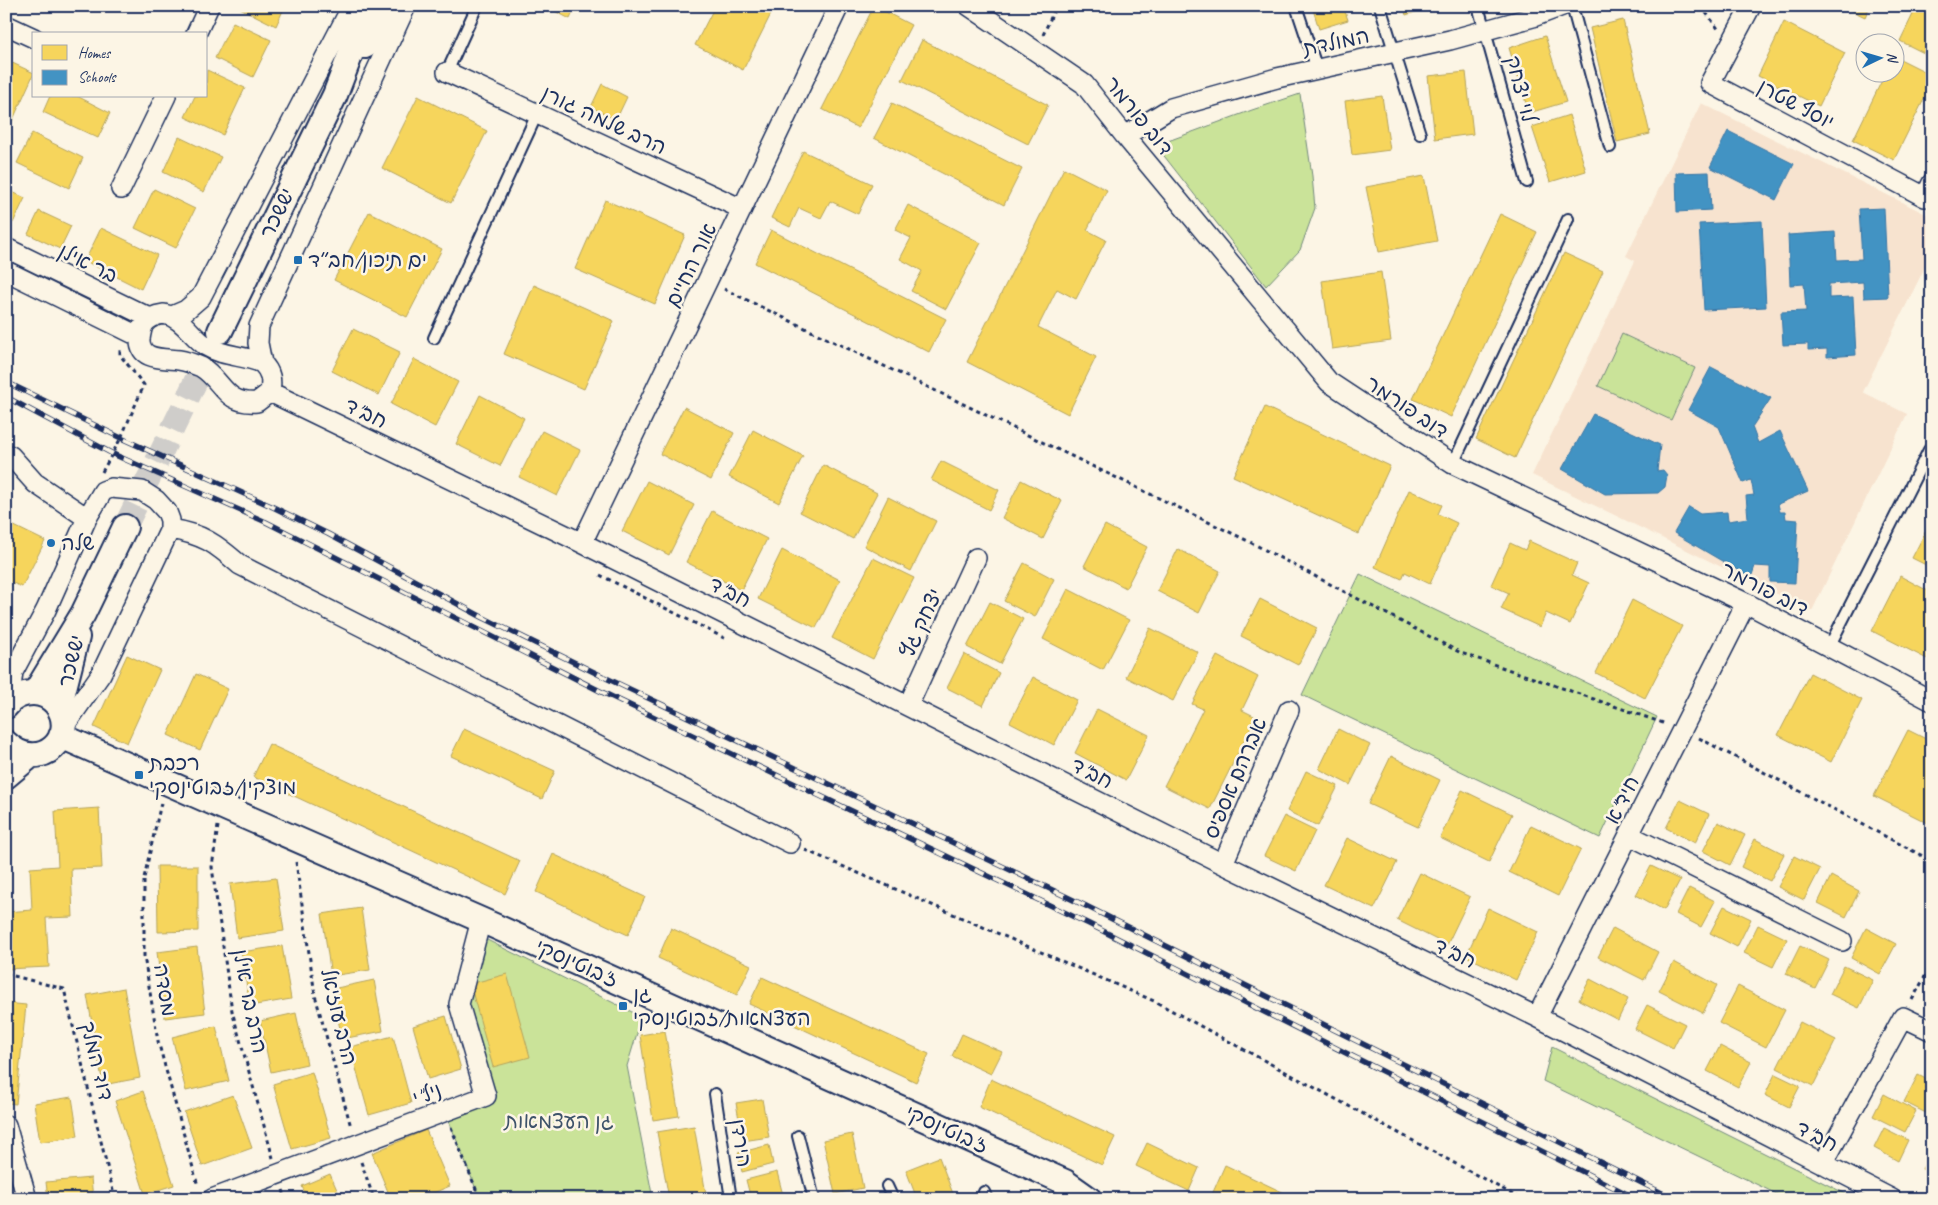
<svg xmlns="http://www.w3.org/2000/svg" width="1938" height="1205" font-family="Caveat,'Playpen Sans Hebrew',sans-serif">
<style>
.built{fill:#f7e3cf}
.green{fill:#cae399;stroke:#72897c}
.homes{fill:#f6d55c;stroke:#b4a35d}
.schools{fill:#4393c3;stroke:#3775a5}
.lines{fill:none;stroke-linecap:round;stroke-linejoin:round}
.tertiary-tunnel{stroke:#cfcdca;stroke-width:24;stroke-dasharray:24 12;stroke-linecap:butt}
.service-casing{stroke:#1b2f5e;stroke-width:14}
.minor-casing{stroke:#1b2f5e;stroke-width:22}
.tertiary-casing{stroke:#1b2f5e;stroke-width:28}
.path{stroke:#1b2f5e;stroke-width:3;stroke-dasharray:4 4;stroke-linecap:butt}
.service{stroke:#fcf5e5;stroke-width:10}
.minor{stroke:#fcf5e5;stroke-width:19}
.tertiary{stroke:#fcf5e5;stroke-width:24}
.rail-casing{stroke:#1b2f5e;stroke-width:5.5}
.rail{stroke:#fcf5e5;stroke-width:4;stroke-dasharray:11;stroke-linecap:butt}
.poi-dot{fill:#1f6fb2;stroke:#fcf5e5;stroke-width:2}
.labels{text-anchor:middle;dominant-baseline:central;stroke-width:5;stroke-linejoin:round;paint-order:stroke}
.street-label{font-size:21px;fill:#1b2f5e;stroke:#fcf5e5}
.poi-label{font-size:21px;fill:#1b2f5e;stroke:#fcf5e5;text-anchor:start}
.park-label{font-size:21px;fill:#3e536a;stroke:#fcf5e5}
</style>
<rect width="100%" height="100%" fill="#fcf5e5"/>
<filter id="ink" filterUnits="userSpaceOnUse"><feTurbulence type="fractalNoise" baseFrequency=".02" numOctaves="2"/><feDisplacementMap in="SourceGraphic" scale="10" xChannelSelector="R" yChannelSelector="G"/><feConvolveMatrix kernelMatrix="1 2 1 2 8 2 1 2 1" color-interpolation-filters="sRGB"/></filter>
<g filter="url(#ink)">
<path class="built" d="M1701,103L1932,217V253L1863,392L1907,414L1812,611L1532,475L1635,261L1626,256Z"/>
<path class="green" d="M1300,94L1312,176L1315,208L1300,250L1266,286L1161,152L1168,141L1252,110Z
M1622,334L1695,368L1671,420L1598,386Z
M1360,574L1657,717L1600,838L1302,695Z
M477,935L642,1017L627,1066L653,1199H480L445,1111L486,1096L459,1004Z
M1552,1047L1856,1199H1787L1543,1081Z"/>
<path class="homes" d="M240,6H285L276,26L240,8Z
M545,6H576L570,19Z
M715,6H775L743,70L695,45Z
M874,6L911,25L858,128L822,109Z
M1312,6H1343L1348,20L1319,29Z
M1403,6H1434L1406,15Z
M1842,6H1870L1865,17Z
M1917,6H1932V57L1900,41Z
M1623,20L1650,134L1617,142L1590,28Z
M233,22L271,40L253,77L215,58Z
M1784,22L1845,53L1819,106L1758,76Z
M1545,36L1566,102L1529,113L1509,48Z
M922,40L1048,105L1028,144L902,80Z
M1896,57L1932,75V83L1894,160L1853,140L1886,72H1896Z
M6,60L34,73L11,124L6,122Z
M207,70L245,88L223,135L185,117L195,96H206Z
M1466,72L1473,134L1435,139L1428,76Z
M602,84L627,97L616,120L591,107Z
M50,96H77L110,113L98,138L43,112Z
M418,96L487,131L451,203L382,168Z
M1382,96L1390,150L1352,155L1345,101Z
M892,103L1022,169L1004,205L874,138Z
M1569,115L1586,171L1550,182L1532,127Z
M32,133L83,158L69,188L17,163Z
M179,137L221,157L204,192L163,172Z
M803,151L872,184L858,214L830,201L821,218L799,208L790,227L771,218Z
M1064,168L1107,190L1087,230L1106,240L1076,299L1057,289L1038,327L1096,357L1068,414L967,362Z
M1424,176L1437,241L1379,252L1366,187Z
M6,189L25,198L13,223L6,220Z
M154,189L195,209L176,248L135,228Z
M605,200L685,235L655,304L575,269Z
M908,205L981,243L946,309L911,291L922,271L900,259L911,238L895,230Z
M39,211L71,226L60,249L28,234Z
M369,212L442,249L407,317L334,280Z
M1500,214L1537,232L1451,417L1413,399Z
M101,228L157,255L141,289L85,261Z
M771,230L946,319L929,352L755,263Z
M1564,253L1603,271L1515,458L1476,439Z
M1381,272L1391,341L1332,349L1322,281Z
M534,285L614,321L584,389L504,354Z
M353,329L400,352L379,395L332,371Z
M414,359L458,382L435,427L391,404Z
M480,395L524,418L500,466L456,444Z
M684,407L734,433L711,480L660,454Z
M1265,407L1390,466L1359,534L1233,476Z
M753,430L803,456L779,503L729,477Z
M542,431L580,450L557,496L519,477Z
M941,461L999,490L989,510L931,480Z
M823,465L877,493L853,539L800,512Z
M1021,480L1062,501L1043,539L1002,518Z
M647,481L694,505L669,555L622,531Z
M1409,490L1442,505L1438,514L1457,523L1430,584L1405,572L1402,579L1375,567Z
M888,497L936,521L911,571L864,546Z
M712,511L767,539L741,590L686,562Z
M1932,519V568L1912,558Z
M8,523L45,541L22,587L6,580V526Z
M1105,525L1147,547L1126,588L1084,566Z
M1529,541L1577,563L1572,575L1589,583L1570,624L1546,613L1540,627L1501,609L1509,593L1491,585L1510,543L1525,550Z
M1178,549L1220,571L1199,613L1157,591Z
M782,550L840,580L816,628L758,599Z
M873,558L914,578L873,659L832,638Z
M1024,563L1054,579L1035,617L1004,601Z
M1900,576L1932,593V651L1927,659L1872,631Z
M1068,589L1129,620L1103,670L1043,639Z
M1260,599L1317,628L1298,665L1241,636Z
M1632,600L1682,626L1645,698L1596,673Z
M990,602L1023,619L1000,664L967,647Z
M1150,628L1198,652L1173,701L1126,677Z
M964,654L999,673L983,706L947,688Z
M127,655L160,670L127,743L94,727Z
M1217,656L1258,677L1242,710L1256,717L1210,809L1164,786L1203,709L1192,704Z
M1810,673L1862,700L1831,762L1778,735Z
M196,674L228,689L200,750L168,735Z
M1033,677L1077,700L1054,745L1010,722Z
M1097,709L1149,735L1126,780L1075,753Z
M464,729L555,771L542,799L451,756Z
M1338,729L1370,745L1350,785L1319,769Z
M1908,730L1932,742V825L1874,796Z
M269,744L520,861L505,894L253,777Z
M1391,756L1440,780L1418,827L1368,804Z
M1306,771L1338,786L1318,826L1287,811Z
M1462,790L1512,814L1489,862L1440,838Z
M1680,800L1709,814L1695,843L1666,828Z
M99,808L102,868L71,869L73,917L46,918L49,967L6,969V912L32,910L30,868L58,866L55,811Z
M1284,816L1315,831L1296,871L1264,856Z
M1718,822L1745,835L1730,865L1703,851Z
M1531,825L1581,849L1558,896L1509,872Z
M1347,838L1397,862L1374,909L1324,885Z
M1755,839L1784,854L1770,881L1741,867Z
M553,854L645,897L628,935L536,892Z
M1794,856L1820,869L1804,900L1778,887Z
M157,866H198V931L158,932Z
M1651,866L1680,880L1664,910L1636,895Z
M1420,873L1470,897L1447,945L1397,920Z
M1831,876L1859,891L1846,917L1818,903Z
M276,878L284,931L237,938L230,884Z
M1689,888L1715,901L1701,927L1676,914Z
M1724,906L1751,919L1737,947L1710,933Z
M361,908L370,970L331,976L322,914Z
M1488,908L1538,932L1516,980L1466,956Z
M1758,925L1787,939L1773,967L1744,953Z
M671,928L751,965L737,995L658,958Z
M1613,928L1658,952L1644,980L1598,957Z
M1866,928L1896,944L1880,974L1851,958Z
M282,946L291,999L250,1006L241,952Z
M1800,946L1829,960L1815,988L1786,974Z
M197,947L205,1013L165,1018L157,952Z
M1674,962L1717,985L1703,1013L1659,991Z
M1844,966L1873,980L1859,1008L1830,994Z
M507,974L530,1057L493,1067L470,984Z
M762,977L929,1054L916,1082L749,1004Z
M1590,979L1628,999L1618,1020L1579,1000Z
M374,980L383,1031L342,1039L332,989Z
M1738,986L1785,1010L1766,1047L1719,1023Z
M124,988L140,1078L103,1085L87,995Z
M6,1003L26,1005L16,1104L6,1103Z
M1647,1005L1685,1024L1673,1048L1635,1029Z
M296,1013L307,1064L271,1072L260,1021Z
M446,1016L461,1069L428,1079L413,1026Z
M1800,1022L1836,1040L1813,1086L1777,1068Z
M216,1026L229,1081L186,1091L172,1037Z
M665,1031L679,1116L653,1120L640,1035Z
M962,1034L1002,1052L991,1074L952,1056Z
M393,1036L411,1103L369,1115L350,1047Z
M1720,1046L1751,1062L1738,1087L1707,1071Z
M312,1072L331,1138L292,1149L273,1084Z
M1775,1074L1800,1086L1789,1107L1765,1095Z
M1918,1075L1932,1082V1101L1926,1113L1904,1102Z
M991,1079L1115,1137L1102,1165L979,1107Z
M143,1091L174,1185L145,1194L115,1101Z
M1884,1094L1916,1111L1905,1132L1873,1116Z
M233,1095L252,1148L202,1166L184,1112Z
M72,1097L78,1136L40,1142L34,1103Z
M762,1099L769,1137L743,1141L736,1103Z
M694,1126L706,1194L669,1199L657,1132Z
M1884,1128L1908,1140L1898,1161L1874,1148Z
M426,1130L450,1186L419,1199H391L372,1153Z
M852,1134L863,1188L835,1194L823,1140Z
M1147,1143L1199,1168L1189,1191L1136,1166Z
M769,1145L773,1164L742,1172L738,1153Z
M1932,1151V1174L1922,1169Z
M939,1157L955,1199H917L906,1170Z
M1225,1165L1297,1199H1210Z
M777,1172L784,1199H751L746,1180Z
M330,1174L341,1199H307L302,1186Z
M91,1178L93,1199H48L46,1182Z"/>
<path class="schools" d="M1728,131L1794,164L1776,200L1710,167Z
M1709,172L1711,210L1677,212L1676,173Z
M1884,208L1888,297L1864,298L1863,282L1829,284V298L1853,297L1856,355L1827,357V349L1808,350V344L1783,345L1781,312L1806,311L1804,284L1790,285L1788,235L1835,232L1837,260L1862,259L1859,209Z
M1762,221L1766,307L1704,310L1699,224Z
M1711,367L1771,398L1752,427L1758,443L1780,431L1808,491L1778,504L1780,512H1785L1786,519L1798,520L1795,583L1770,582V567L1755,566L1751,578L1674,533L1689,507L1700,514L1727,512L1728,521L1748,518L1746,496L1754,495L1751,480L1743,483L1719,427L1688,410Z
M1593,414L1660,445L1657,471L1663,470L1667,475L1665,487L1658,493L1605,494L1562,469Z"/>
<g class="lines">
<path class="tertiary-tunnel" d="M125,527L220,331"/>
<defs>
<path id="service" d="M1296,6L1317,69
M1380,6L1420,134
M1478,6L1527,182
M1572,6L1610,147
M447,72L477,6
M434,338L537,114
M1453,464L1568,219
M1829,647L1929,450
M715,1094L731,1199
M798,1136L814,1199
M887,1186L893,1199
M984,1192L987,1199"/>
<path id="minor" d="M969,6L1084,84L1125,136L1329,382L1453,464L1746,603L1932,701
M1751,6L1710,83L1925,197L1932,183
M6,25L34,38
M196,34L209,6
M447,72L742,209
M1125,136L1171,108L1277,78L1450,40L1533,17L1562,6
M121,189L166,96
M6,248L150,318
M6,271L140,337
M164,314C183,318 191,336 206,346C224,357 244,355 262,363C271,372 272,380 270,392L257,402C224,405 223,380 201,367C194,364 186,361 179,360C164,358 139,361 140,339C141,334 141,329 144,324C149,317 156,315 164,314Z
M172,316L186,310L201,297L352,6
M262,363L258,343L259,326L406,6
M270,392L582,543L1223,864L1537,1017L1892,1199
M6,454L11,456L35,483L87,518
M170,529C203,534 216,544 240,565L790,843
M582,543L839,6
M9,702L13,672L46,610L87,518L103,491L111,488L142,491L156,500L167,512L170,520V529L101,674L63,728
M908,706L976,558
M1629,835L1842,941
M1223,864L1289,710
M1537,1017L1746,603
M6,1125L27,1199
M1823,1164L1903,1017L1932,1031
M212,1199L486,1096L459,1004L481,920"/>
<path id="tertiary" d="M365,46L390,6
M220,331L335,95L369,6
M35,693L83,614L125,527
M6,706C12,698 22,693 33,693C42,693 50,697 56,704C81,735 40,776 6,743
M59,708L77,637
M61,736L481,920L1065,1182L1089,1199
M6,776L30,756"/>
</defs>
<use href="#service" class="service-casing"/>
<use href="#minor" class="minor-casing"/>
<use href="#tertiary" class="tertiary-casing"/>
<path class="path" d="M1701,6L1719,30
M1043,35L1056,6
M724,289L1248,541L1461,653L1666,724
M102,472L121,438L144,385L120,355V348
M600,575L728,640
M1699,738L1932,861
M161,803L144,878V956L158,1041L198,1186
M218,826L212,867L232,1011L273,1158
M805,850L1154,1001L1521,1199
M296,862L315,995L351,1127
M6,974L64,989L115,1199
M1912,1000L1932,964
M451,1127L480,1199
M361,1162L374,1199
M283,1190L286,1199"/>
<use href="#service" class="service"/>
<use href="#minor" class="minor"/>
<use href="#tertiary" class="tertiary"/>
<defs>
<path id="rail" d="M6,382L121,438L271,506L328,534L482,617L602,676L1086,906L1674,1199
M6,397L113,454L266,522L604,693L1089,924L1637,1199"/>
</defs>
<use href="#rail" class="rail-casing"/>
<use href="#rail" class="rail"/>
</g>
</g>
<g class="poi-dot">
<rect x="293" y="255" width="10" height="10" rx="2.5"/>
<circle cx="51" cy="543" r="5"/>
<rect x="134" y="770" width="10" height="10" rx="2.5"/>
<rect x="618" y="1001" width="10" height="10" rx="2.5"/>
</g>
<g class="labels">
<g class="street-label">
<text transform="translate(1336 42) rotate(-12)">המולדת</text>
<text transform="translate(1521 89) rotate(75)">לוי יצחק</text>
<text transform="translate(1796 104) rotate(28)">יוסף שטרן</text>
<text transform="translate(1139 116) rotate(51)">דוב פורמר</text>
<text transform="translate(604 120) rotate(25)">הרב שלמה גורן</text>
<text transform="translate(277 213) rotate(-64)">יששכר</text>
<text transform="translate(88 263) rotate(26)">בר אילן</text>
<text transform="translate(691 265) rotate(-64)">אור החיים</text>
<text transform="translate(1407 407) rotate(34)">דוב פורמר</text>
<text transform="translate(366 413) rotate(26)">חב"ד</text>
<text transform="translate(1765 589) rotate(27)">דוב פורמר</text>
<text transform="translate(730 592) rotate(27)">חב"ד</text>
<text transform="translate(921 623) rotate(-65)">יצחק גץ</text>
<text transform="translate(71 661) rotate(-76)">יששכר</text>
<text transform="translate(1092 773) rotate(27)">חב"ד</text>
<text transform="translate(1235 778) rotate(-67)">אברהם אספיס</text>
<text transform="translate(1622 800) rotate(-63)">חיד"א</text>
<text transform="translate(1455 953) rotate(26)">חב"ד</text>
<text transform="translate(577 963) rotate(24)">ז'בוטינסקי</text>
<text transform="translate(165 990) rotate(81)">מסדה</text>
<text transform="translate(250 1001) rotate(79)">הרב בר אילן</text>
<text transform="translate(339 1017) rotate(77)">הרב עוזיאל</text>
<text transform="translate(97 1061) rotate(76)">דוד המלך</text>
<text transform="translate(427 1094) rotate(-21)">ניל"י</text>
<text transform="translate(947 1129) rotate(24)">ז'בוטינסקי</text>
<text transform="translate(1817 1136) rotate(27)">חב"ד</text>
<text transform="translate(741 1143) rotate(81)">הירדן</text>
</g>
<g class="poi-label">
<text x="308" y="260">ים תיכון/חב״ד</text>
<text x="61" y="543">שלה</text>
<text x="149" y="763">רכבת<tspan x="149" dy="24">מוצקין/זבוטינסקי</tspan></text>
<text x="633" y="994">גן<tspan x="633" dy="24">העצמאות/זבוטינסקי</tspan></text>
</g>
<g class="park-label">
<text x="559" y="1121">גן העצמאות</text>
</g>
</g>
<rect width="1938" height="1205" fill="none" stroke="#fcf5e5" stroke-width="25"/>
<rect x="12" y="12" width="1913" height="1180" fill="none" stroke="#1b2f5e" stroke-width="2" filter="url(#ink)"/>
<rect x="32" y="32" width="175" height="65" fill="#fcf5e5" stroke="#a2a6af"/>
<rect x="42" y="45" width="25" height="15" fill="#f6d55c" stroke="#a2a6af"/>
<text x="78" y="58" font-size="15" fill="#1b2f5e">Homes</text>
<rect x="42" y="70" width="25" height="15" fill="#4393c3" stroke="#a2a6af"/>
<text x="78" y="82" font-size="15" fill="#1b2f5e">Schools</text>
<g transform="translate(1880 58) rotate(85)"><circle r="24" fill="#fcf5e5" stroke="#a2a6af"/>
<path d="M0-4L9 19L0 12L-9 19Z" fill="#1f6fb2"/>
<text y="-8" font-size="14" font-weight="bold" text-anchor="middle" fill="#1b2f5e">N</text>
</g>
</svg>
